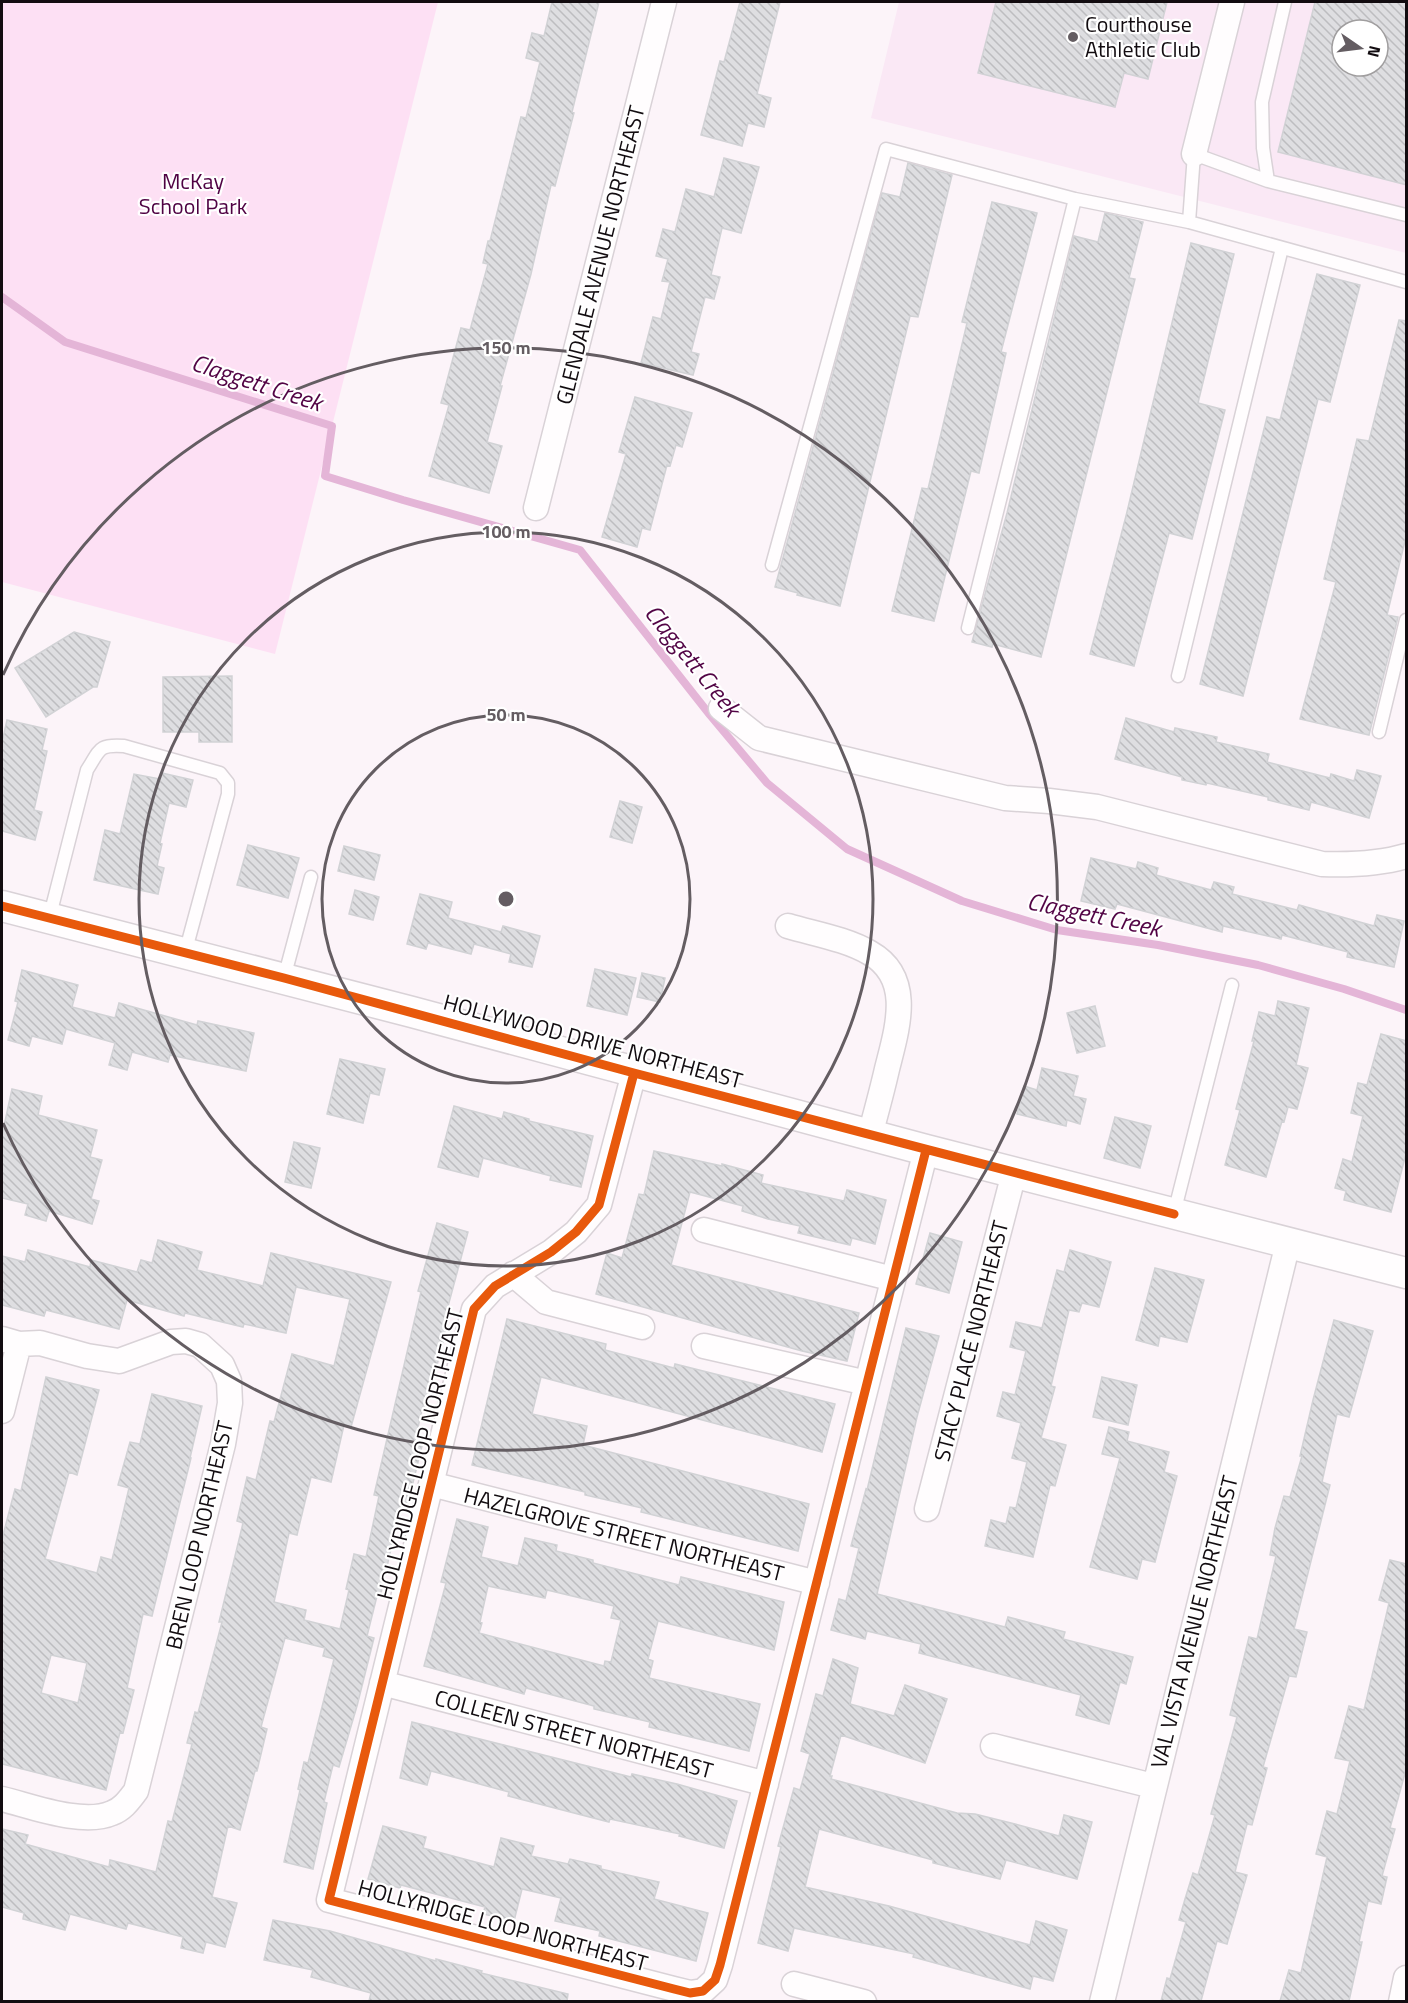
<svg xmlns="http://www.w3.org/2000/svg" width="1408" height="2003" font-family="'Titillium Web',sans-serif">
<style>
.built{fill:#fae8f5;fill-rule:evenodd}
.park{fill:#fde0f4}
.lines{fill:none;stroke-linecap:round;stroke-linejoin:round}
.stream{stroke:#e4b5d7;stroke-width:8}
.building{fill:url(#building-back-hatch);stroke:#d1d2d5;stroke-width:1.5;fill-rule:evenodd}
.service-casing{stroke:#d9d2d7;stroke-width:15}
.minor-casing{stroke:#d9d2d7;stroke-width:27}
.tertiary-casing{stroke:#d9d2d7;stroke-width:33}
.service{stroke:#fffdfe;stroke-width:12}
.minor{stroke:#fffdfe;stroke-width:24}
.tertiary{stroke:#fffdfe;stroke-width:30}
.cycleway-casing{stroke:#fff;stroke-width:13}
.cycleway{stroke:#e8590c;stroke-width:9}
.ring{fill:none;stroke:#645d62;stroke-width:3}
.poi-dot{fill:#645d62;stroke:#fff;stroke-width:2}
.labels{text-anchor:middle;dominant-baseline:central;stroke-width:4.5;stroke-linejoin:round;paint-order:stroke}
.poi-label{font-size:22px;fill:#120c10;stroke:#fff;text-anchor:start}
.park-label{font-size:22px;fill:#4f0243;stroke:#fff}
.street-label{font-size:22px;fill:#120c10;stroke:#fff}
.water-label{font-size:24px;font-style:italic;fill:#520445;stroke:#fff}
.centre{fill:#645d62;stroke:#fff;stroke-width:3}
.ring-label{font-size:18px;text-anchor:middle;font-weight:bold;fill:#645d62;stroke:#fff;stroke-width:4.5;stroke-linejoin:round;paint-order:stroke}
</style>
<defs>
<pattern id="building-back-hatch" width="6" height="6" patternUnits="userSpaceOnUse" patternTransform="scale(1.5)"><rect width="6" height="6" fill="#dedee1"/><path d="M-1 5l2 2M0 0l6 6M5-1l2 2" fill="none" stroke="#bdbdc0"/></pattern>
</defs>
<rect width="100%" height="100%" fill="#fcf4f9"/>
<path class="built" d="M899,2H1406V253L871,118ZM1342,30H1378V66H1342Z"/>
<path class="park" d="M2,2H438L275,654L2,582Z"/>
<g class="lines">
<path class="stream" d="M2,297L65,342L332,426L325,476L403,500L580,550L710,715L767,783L847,849L962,901L1057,930L1158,945L1258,965L1344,989L1406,1010"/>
</g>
<path class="building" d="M552,2H599L572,112L574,113L555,186L551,185L531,274L500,386H502L487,442L502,446L489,493L429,476L449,405L441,403L461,328L470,330L488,264L483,263L488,241H490L521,117L526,118L540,62L526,58L532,33L544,36Z
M740,2H780L757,94L771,98L764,127L748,123L742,146L701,135L720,61L724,62Z
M996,2H1167L1148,79L1124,73L1115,107L978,73Z
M1315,2H1407V185L1278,152ZM1342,30H1378V66H1342Z
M724,158L759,167L741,233L722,228L711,275L720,277L714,299L705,297L691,352L699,354L693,375L641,363L653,317L661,319L670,282L662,281L668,259L656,256L663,229L675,232L686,189L714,197Z
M908,163L952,175L918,317L910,316L840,606L797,595L798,593L775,587L882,193L900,197Z
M992,202L1037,213L1001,352L1006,353L979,473L971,471L934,621L892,611L922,488L928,489L967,323L962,322Z
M1105,213L1143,222L1129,278L1135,279L1041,657L993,644L992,647L972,642L1007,513L1074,236L1098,242Z
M1191,243L1234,254L1198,403L1225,410L1192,539L1169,533L1134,666L1090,654L1126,516Z
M1317,274L1360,285L1330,402L1318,399L1243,696L1200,684L1267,417L1280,420Z
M1399,320L1407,321V533L1387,615L1398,617L1369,735L1300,719L1336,582L1324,579L1357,439L1369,441Z
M635,397L692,413L682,447L676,445L670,466L667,465L650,530L642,528L637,547L602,537L626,454L619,452Z
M74,632L110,642L97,687H93L46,717L15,668Z
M232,676V742H199V732H163V677Z
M1126,718L1174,732L1175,728L1217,737L1216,742L1269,754L1267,762L1330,778L1331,774L1354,781L1357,770L1381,776L1369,818L1311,802L1309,810L1268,800V797L1207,783L1206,785L1182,780V777L1115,759Z
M7,720L47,729L42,750L47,751L34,810L42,812L35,840L2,831V742Z
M162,773L193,780L186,807L169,803L160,843L162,844L157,866L164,868L158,894L94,880L105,830L120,834L134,774L160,779Z
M620,801L642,807L632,843L610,837Z
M248,845L299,858L288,898L237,885Z
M344,846L380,855L374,880L338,871Z
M1091,858L1136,869L1138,862L1158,868L1156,875L1211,890L1214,882L1234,887L1232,894L1297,910L1299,905L1374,926L1377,915L1404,921L1394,967L1347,957L1348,952L1282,935L1281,939L1223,926L1222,932L1117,904L1115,909L1081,901Z
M355,890L379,897L373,920L349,914Z
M420,894L452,902L448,918L501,932L503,926L540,936L532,967L509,962L511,954L474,944L471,954L428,943L426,949L407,944Z
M595,969L636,978L627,1015L587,1006Z
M22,970L78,985L72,1007L115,1018L119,1003L197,1025L198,1021L254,1033L246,1071L170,1055L168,1062L132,1052L127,1070L109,1065L115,1043L66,1029L62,1044L32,1036L29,1046L8,1040L18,1002L15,1001Z
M642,973L665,978L660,1002L637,997Z
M1278,1001L1309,1008L1296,1065L1308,1068L1297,1109L1288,1107L1284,1122L1282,1121L1266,1177L1225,1165L1240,1110L1236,1109L1254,1041H1252L1259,1012L1275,1016Z
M1095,1006L1105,1046L1077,1053L1067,1013Z
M1381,1034L1407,1041V1150L1391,1212L1344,1200L1346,1191L1335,1188L1343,1159L1352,1162L1363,1116L1351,1113L1358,1083L1367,1085Z
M340,1059L385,1069L379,1095L370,1093L363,1123L327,1114Z
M1042,1068L1078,1076L1073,1096L1086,1099L1080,1124L1067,1120L1066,1126L1017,1114L1024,1086L1037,1090Z
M12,1089L42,1096L38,1115L97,1130L90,1157L102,1160L91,1199L99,1201L92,1224L49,1211L46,1221L25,1215L28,1204L2,1198V1135Z
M454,1106L502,1119L504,1112L529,1119V1121L593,1136L581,1187L550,1180L551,1176L483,1158L478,1177L438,1167Z
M1115,1117L1151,1126L1140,1168L1104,1158Z
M294,1142L320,1148L311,1188L285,1182Z
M654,1151L722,1166V1164L763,1175L761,1183L844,1201L847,1190L886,1200L875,1244L852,1238L850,1245L798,1233L800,1226L768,1219L742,1211L743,1206L690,1192L671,1265L859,1313L847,1361L802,1351L596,1294L607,1253L622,1258L639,1194L644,1195Z
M437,1223L468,1232L443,1325L447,1327L426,1407L423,1406L414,1444L422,1446L408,1503L402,1501L380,1597L377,1596L367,1636L374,1638L357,1706L339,1767L333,1765L324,1802L327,1803L313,1869L284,1862L300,1790L298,1789L304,1762L308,1763L334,1659L323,1656L325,1648L285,1638L261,1727L267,1729L257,1771H255L240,1830L228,1826L212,1897L237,1903L225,1947L206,1942L203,1953L181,1948L183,1937L128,1923L126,1929L70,1914L65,1930L23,1919L24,1913L2,1907V1829L28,1835L25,1844L109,1867L110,1860L156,1872L168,1821L172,1822L192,1744L187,1743L195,1712L198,1713L222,1622H219L243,1523L237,1521L247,1477L256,1480L270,1421L274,1422L292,1354L334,1366L350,1299L296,1287L286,1333L244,1324L243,1327L185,1313L184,1316L127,1300L119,1329L46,1310L44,1316L2,1305V1256L25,1262L28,1250L90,1267L91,1260L137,1272L141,1260L152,1263L158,1240L202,1252L197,1270L263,1286L271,1253L391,1282L351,1427L344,1425L331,1482L311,1477L297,1535L289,1533L274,1602L306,1610L304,1620L340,1629L349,1590L346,1589L354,1554L366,1557L379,1496L374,1495L421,1292L418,1291Z
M930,1233L962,1242L949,1293L916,1284Z
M1070,1250L1111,1262L1099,1307L1082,1303L1079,1312L1069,1310L1051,1386L1055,1387L1041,1438L1066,1445L1055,1486L1050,1485L1033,1557L985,1546L991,1520L1006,1524L1010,1507L1016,1508L1027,1462L1012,1458L1021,1423L997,1416L1003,1392L1015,1395L1026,1351L1010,1347L1016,1322L1042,1328L1057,1270L1064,1272Z
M1155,1268L1204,1280L1187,1342L1160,1336L1158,1346L1136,1340Z
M507,1319L606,1344L605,1350L674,1368L675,1364L835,1404L822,1452L541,1377L532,1414L587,1426L583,1445L809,1504L798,1551L641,1512L642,1508L585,1495V1492L472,1465Z
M1334,1320L1373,1331L1349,1417L1337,1414L1322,1482L1330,1485L1294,1629L1307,1632L1296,1677L1289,1676L1263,1767L1267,1768L1252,1825L1247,1824L1235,1872L1247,1875L1227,1944L1217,1941L1201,2001H1161L1167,1978L1170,1979L1186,1922L1179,1920L1185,1899L1193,1873L1198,1875L1215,1815L1211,1814L1237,1717L1230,1715L1249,1637L1257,1639L1276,1556L1270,1555L1275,1528L1284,1496L1290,1497L1302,1456H1300L1313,1400Z
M906,1328L939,1336L917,1417L877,1594L1005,1627L1008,1617L1065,1632L1063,1639L1133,1657L1126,1684L1120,1682L1109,1724L1076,1715L1081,1695L919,1653L921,1644L867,1631L865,1639L831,1630L839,1599L846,1601L859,1548L851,1546L866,1489L867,1490Z
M46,1377L99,1390L77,1475L69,1472L45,1559L97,1573L101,1557L112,1560L129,1488L118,1485L130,1442L140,1444L152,1394L202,1406L190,1458H191L152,1616L143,1614L127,1688L134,1690L123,1733L120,1732L106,1790L2,1764V1539L15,1489L21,1491ZM51,1655L87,1663L78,1703L41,1693Z
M1102,1377L1137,1385L1128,1425L1093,1417Z
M1109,1427L1129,1432L1127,1441L1169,1452L1164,1472L1177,1476L1155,1562L1142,1559L1137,1579L1090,1567L1120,1458L1102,1454Z
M457,1519L488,1527L481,1557L518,1566L525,1538L557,1545L556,1551L593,1560V1563L679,1585L681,1577L784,1602L774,1650L658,1621L648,1659L653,1661L649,1678L760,1704L749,1751L649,1727L650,1722L594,1709V1706L526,1688L524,1694L424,1666L446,1583L441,1582ZM488,1586L545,1598L547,1590L614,1606L611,1618L621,1620L611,1662L605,1661L604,1666L479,1633L482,1623L480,1622Z
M1390,1560L1407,1564V1766L1390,1828L1395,1829L1382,1876L1387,1877L1381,1904L1368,1901L1359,1942H1362L1349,2001H1280L1289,1970L1301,1973L1327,1857L1316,1854L1327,1811L1337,1814L1350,1761L1335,1758L1349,1706L1364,1710L1389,1603L1379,1600Z
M833,1659L858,1668L850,1704L894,1716L905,1685L947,1699L925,1763L841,1735L830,1776H832L831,1779L957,1813L975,1814L1015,1824L1059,1836L1064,1815L1092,1822L1077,1879L1006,1860L1000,1879L933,1863V1860L819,1829L805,1887L889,1906L1030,1945L1036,1921L1067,1930L1053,1981L1033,1976L1030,1989L913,1957L914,1954L794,1928L788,1951L758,1943L781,1847L778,1846L794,1788L800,1790L810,1754L801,1751L816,1694L823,1696Z
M412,1722L631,1777L632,1774L677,1784L737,1801L724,1848L679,1836L680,1834L610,1819L609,1822L508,1796L509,1792L431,1771L427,1785L400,1778Z
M383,1826L426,1837L423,1848L494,1867L501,1838L534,1846L531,1856L568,1864L570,1859L601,1866V1869L659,1882L654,1899L708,1913L696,1961L599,1936L600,1931L555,1921L561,1898L522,1889L514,1921L483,1914L485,1907L401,1885L400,1888L368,1879Z
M273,1920L330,1931L436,1961V1959L482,1971L481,1973L568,1994L567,2001H369L371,1993L311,1977L313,1970L264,1960Z"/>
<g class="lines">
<defs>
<path id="service" d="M1268,181L1263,148L1262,102L1285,2
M1189,222L1406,282
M772,565L886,149L1075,199L1189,222L1194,154L1268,181L1406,215
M968,628L1075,199
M1178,676L1282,248
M1379,732L1406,620
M49,919L87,770C100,750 98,744 124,746L220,773L228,783V794L185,953
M284,978L311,877
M1174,1213L1232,985"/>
<path id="minor" d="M1194,154L1232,2
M536,508L664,2
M721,708L759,738L1005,798L1049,801L1097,807L1322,864C1351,865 1379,864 1406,856
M788,926C815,934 846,939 870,953C914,978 897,1029 887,1069C882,1091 876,1113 870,1135
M634,1073L599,1205L576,1232L551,1252L495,1286L474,1309L329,1900L674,1989L690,1993L703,1991L715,1980L720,1965L926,1150
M704,1230L893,1279
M513,1274L546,1302L642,1327
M2,1339L19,1344L40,1343L87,1356L119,1361L171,1342L186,1341L200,1345L222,1365L229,1381L230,1403L223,1444L136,1791C129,1800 123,1809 112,1813C83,1826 31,1806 2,1799
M704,1346L867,1383
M2,1411L19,1344
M431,1484L817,1583
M927,1509L1014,1173
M382,1683L766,1784
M993,1746L1153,1786
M794,1984L864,2002
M1102,2002L1288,1243
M1401,2002L1406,1978"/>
<path id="tertiary" d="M2,906L412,1012L926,1150L1406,1273"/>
</defs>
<use href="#service" class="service-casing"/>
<use href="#minor" class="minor-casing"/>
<use href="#tertiary" class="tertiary-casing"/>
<use href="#service" class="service"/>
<use href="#minor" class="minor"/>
<use href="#tertiary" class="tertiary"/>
<defs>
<path id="cycleway" d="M2,906L284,978L634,1073L1174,1214
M634,1073L599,1205L576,1232L551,1252L495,1286L474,1309L329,1900L674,1989L690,1993L703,1991L715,1980L720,1965L926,1150"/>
</defs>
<use href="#cycleway" class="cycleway-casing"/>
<use href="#cycleway" class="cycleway"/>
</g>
<g class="ring">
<circle cx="506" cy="899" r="184"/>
<circle cx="506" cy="899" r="367"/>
<path d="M3 675A551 551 0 1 1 3 1123"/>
</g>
<circle class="poi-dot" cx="1073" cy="37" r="6"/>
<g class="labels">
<g class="poi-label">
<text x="1085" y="24">Courthouse<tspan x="1085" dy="25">Athletic Club</tspan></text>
</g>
<g class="park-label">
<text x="193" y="181">McKay<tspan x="193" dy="25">School Park</tspan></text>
</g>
<g class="street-label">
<text transform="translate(600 255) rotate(-76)">GLENDALE AVENUE NORTHEAST</text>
<text transform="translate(593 1041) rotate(15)">HOLLYWOOD DRIVE NORTHEAST</text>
<text transform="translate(971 1341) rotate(-76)">STACY PLACE NORTHEAST</text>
<text transform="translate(420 1454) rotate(-76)">HOLLYRIDGE LOOP NORTHEAST</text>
<text transform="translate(624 1534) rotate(14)">HAZELGROVE STREET NORTHEAST</text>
<text transform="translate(199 1535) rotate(-77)">BREN LOOP NORTHEAST</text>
<text transform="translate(1194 1622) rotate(-76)">VAL VISTA AVENUE NORTHEAST</text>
<text transform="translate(574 1734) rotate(15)">COLLEEN STREET NORTHEAST</text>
<text transform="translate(503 1925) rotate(15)">HOLLYRIDGE LOOP NORTHEAST</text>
</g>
<g class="water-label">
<text transform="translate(257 382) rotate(18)">Claggett Creek</text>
<text transform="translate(693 660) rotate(51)">Claggett Creek</text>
<text transform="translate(1094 914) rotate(12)">Claggett Creek</text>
</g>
</g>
<circle cx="506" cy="899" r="9" class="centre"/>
<g class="ring-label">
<text x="506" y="354">150 m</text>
<text x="506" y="538">100 m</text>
<text x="506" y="721">50 m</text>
</g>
<rect width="1408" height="2003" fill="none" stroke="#120c10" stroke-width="6"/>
<g transform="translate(1360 48) rotate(104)"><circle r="28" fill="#ffffff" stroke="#a09e9f" stroke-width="1.5"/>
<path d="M0-4.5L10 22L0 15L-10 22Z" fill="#645d62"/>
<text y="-9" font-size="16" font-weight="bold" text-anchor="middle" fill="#120c10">N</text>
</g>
</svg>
